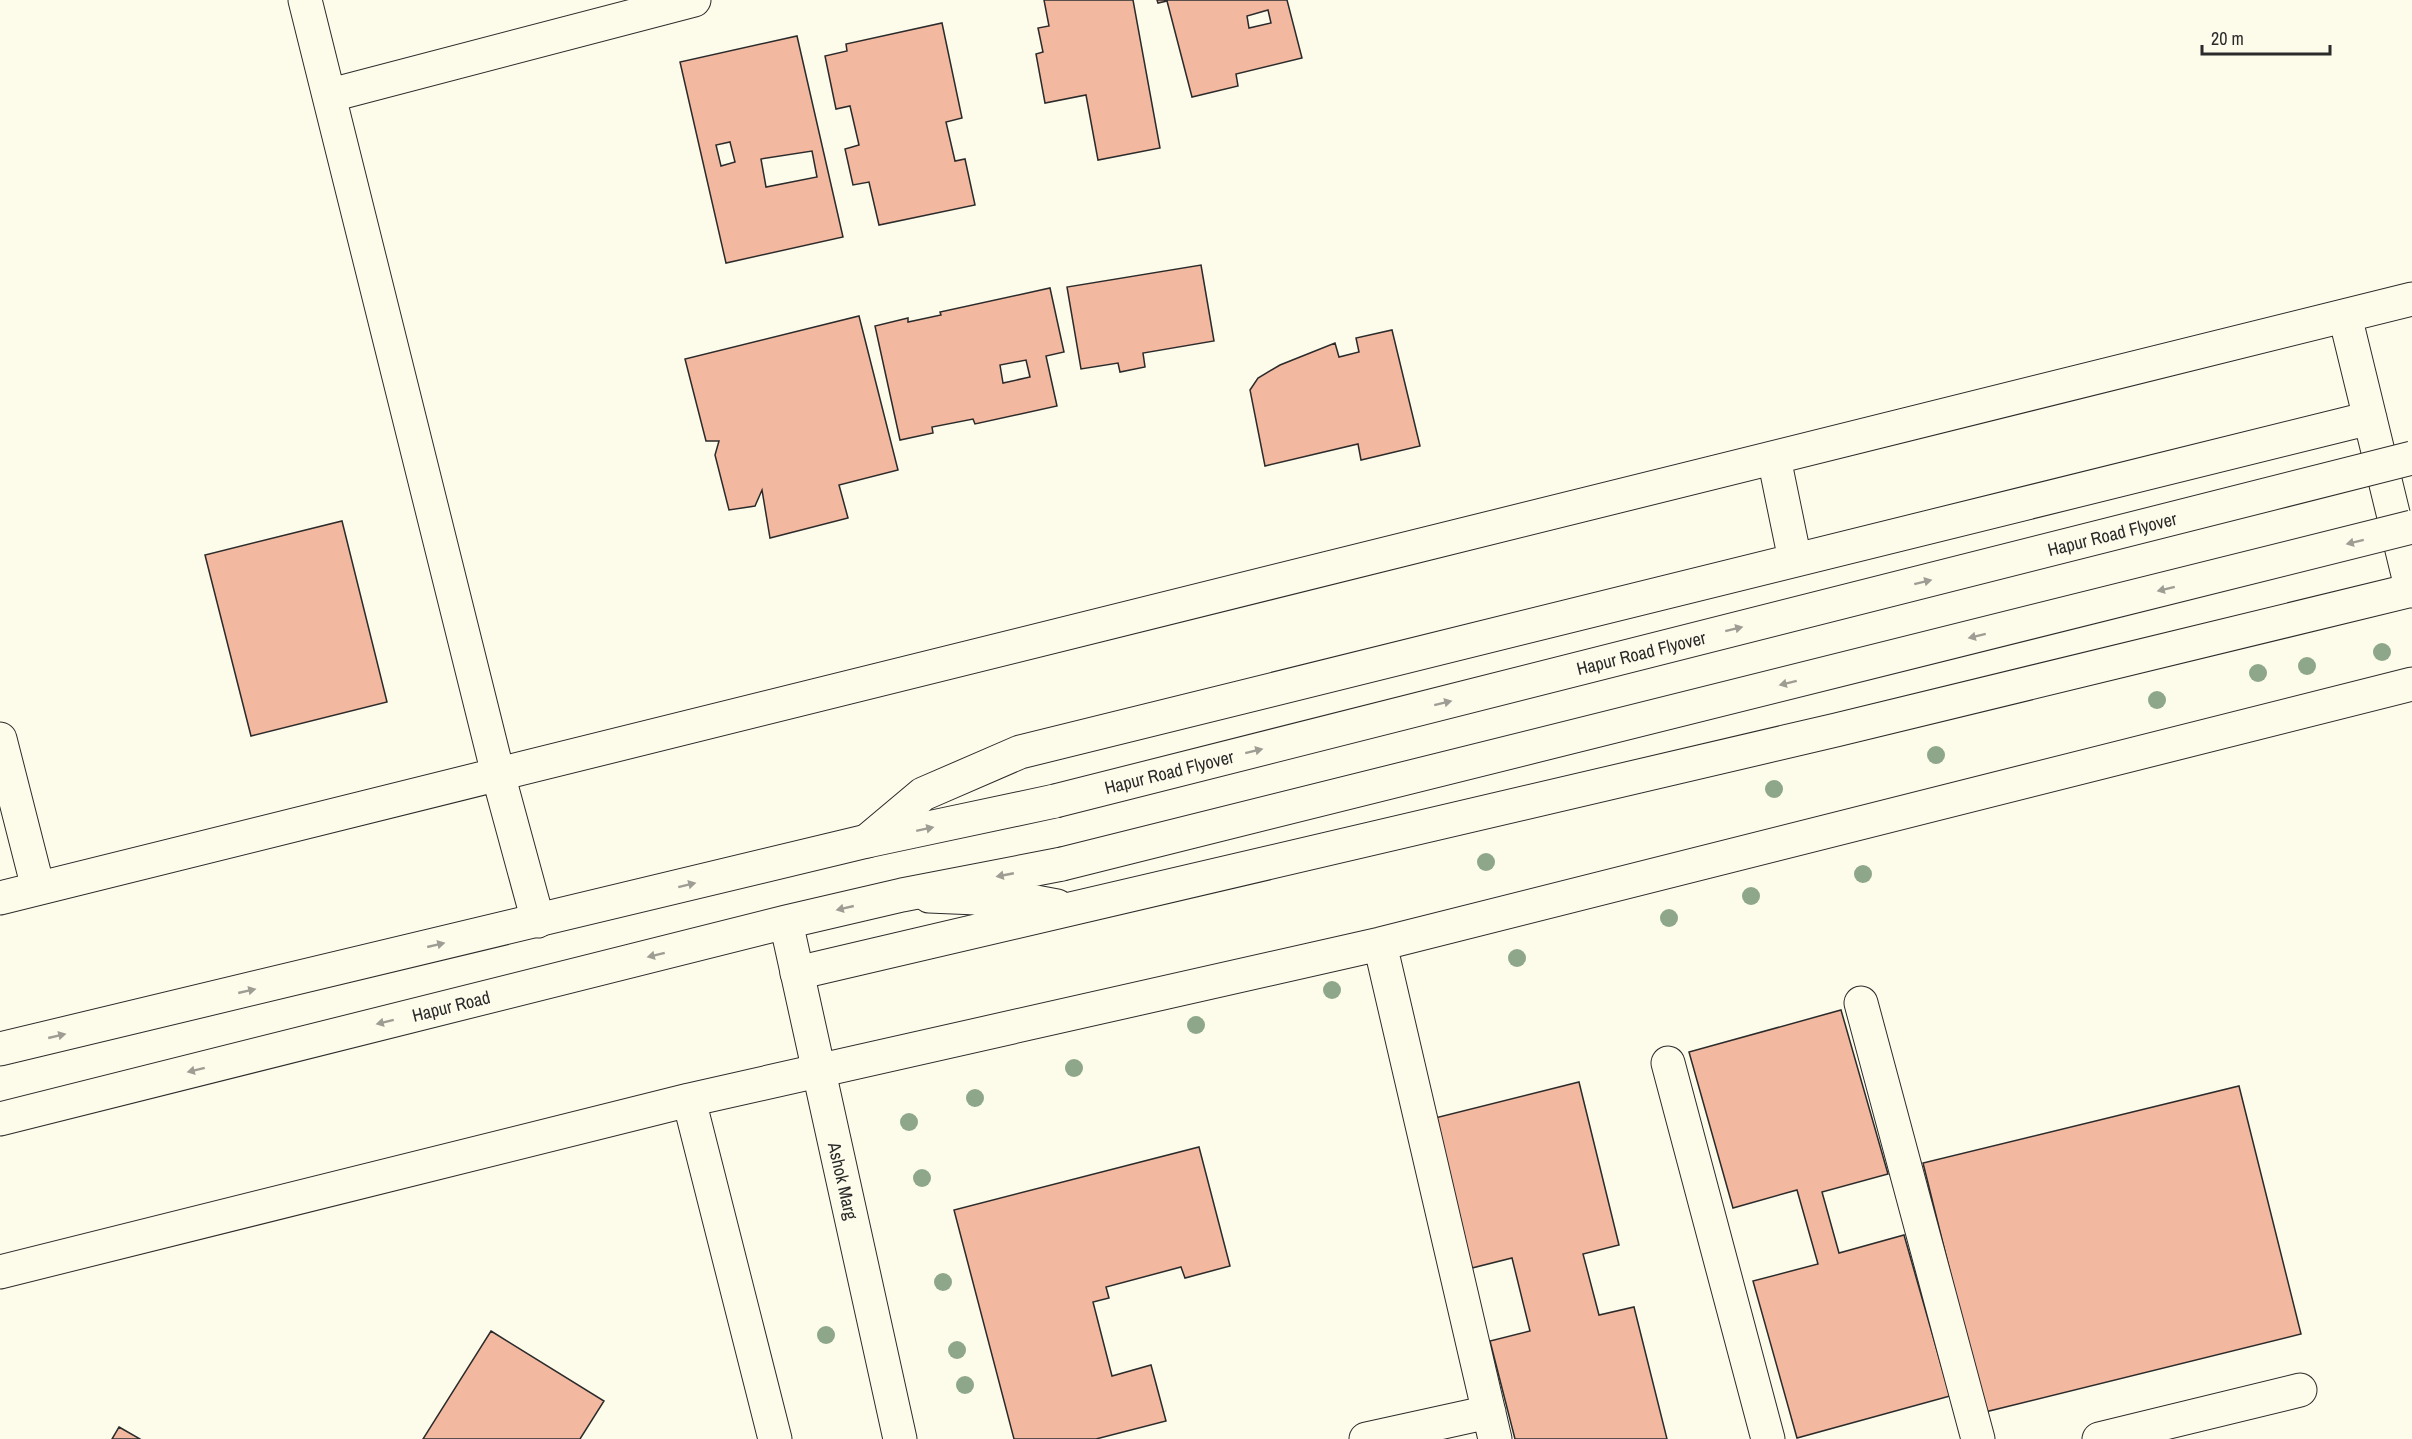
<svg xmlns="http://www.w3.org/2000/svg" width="2412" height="1439" font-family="'Archivo Narrow',sans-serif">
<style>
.building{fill:#f2b8a0;stroke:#2b2b2b;stroke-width:1.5;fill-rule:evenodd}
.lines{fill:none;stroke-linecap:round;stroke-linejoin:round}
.street-casing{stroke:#2b2b2b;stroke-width:35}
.secondary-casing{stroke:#2b2b2b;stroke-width:35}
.street{stroke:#fdfbea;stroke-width:33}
.secondary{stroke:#fdfbea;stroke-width:33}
.secondary-bridge-casing{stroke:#2b2b2b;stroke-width:35;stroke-linecap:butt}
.secondary-bridge{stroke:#fdfbea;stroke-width:33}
.tree{fill:#8ea78a}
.oneway{fill:#9e9d94}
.labels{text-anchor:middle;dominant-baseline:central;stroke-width:4.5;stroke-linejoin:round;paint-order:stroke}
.street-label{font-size:18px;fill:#2b2b2b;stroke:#fdfbea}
</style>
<rect width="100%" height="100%" fill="#fdfbea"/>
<path class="building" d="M1044,0H1133L1160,148L1098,160L1086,95L1045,103L1036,54L1043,52L1038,28L1049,26Z
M1157,0H1287L1302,58L1236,74L1238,86L1192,97L1167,1L1158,3ZM1268,10L1271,23L1249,28L1247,16Z
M942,23L962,118L946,122L955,161L965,159L975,205L879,225L869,182L853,185L845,149L859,145L850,106L836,109L825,56L847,51L846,44Z
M797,36L843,237L726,263L680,62ZM730,142L735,162L721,166L716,145ZM812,151L817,177L766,187L761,159Z
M1201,265L1214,341L1143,353L1145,367L1120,372L1118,363L1081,369L1067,287Z
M1050,288L1064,352L1046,356L1057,406L975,424L973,419L932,427L933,433L900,440L875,326L908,318V322L941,315L940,312ZM1026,360L1030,377L1003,383L1000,365Z
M859,316L898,470L839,485L848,518L770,538L762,490L755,506L729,510L715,455L719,441H706L685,359Z
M1392,330L1420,446L1361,460L1358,444L1265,466L1250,390L1258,378L1280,365L1335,343L1339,357L1359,352L1356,338Z
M342,521L387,702L251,736L205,555Z
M1841,1010L1888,1174L1822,1192L1839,1253L1904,1235L1950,1396L1797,1438L1753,1281L1818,1264L1797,1190L1733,1208L1689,1052Z
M1579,1082L1619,1245L1583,1254L1599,1315L1634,1307L1667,1439H1515L1490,1341L1530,1331L1512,1258L1472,1268L1435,1118Z
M2239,1086L2301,1334L1985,1412L1923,1163Z
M1199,1147L1230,1266L1185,1278L1181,1267L1106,1287L1109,1298L1093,1302L1112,1376L1151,1365L1166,1421L1096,1439H1014L954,1210Z
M491,1331L604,1401L580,1439H423Z
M119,1427L140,1439H112Z"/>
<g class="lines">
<defs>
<path id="street" d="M305,0L498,774L538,921
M331,95L694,0
M2345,316L2412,591
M1774,458L1795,560
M0,739L38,888
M867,841L923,794L1020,752L2370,418
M929,896L1025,900L1057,906
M0,898L2412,299
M1380,944L1495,1439
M797,973L1836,730L2412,590
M1861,1003L1978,1439
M1668,1063L1768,1439
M689,1100L775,1439
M0,1272L689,1100L1380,944L2412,684
M1366,1439L1489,1412
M2099,1439L2300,1390"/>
<path id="secondary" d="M786,922L900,1439
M0,1049L867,841L1055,801
M0,1119L786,922L902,895L1062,864"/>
</defs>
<use href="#street" class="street-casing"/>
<use href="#secondary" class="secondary-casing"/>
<use href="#street" class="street"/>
<use href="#secondary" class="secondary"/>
<defs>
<path id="secondary-bridge" d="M1055,801L2412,458
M1062,864L2412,527"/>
</defs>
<use href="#secondary-bridge" class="secondary-bridge-casing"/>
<use href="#secondary-bridge" class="secondary-bridge"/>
</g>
<g class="tree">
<circle cx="2382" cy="652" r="9"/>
<circle cx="2307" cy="666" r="9"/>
<circle cx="2258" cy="673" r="9"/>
<circle cx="2157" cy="700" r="9"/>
<circle cx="1936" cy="755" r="9"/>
<circle cx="1774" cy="789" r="9"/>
<circle cx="1486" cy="862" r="9"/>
<circle cx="1863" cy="874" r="9"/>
<circle cx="1751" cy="896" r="9"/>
<circle cx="1669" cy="918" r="9"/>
<circle cx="1517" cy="958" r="9"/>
<circle cx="1332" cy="990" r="9"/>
<circle cx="1196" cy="1025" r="9"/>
<circle cx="1074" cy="1068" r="9"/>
<circle cx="975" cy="1098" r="9"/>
<circle cx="909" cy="1122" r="9"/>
<circle cx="922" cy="1178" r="9"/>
<circle cx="943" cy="1282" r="9"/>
<circle cx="826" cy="1335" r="9"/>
<circle cx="957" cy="1350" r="9"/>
<circle cx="965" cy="1385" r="9"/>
</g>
<defs><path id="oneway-solid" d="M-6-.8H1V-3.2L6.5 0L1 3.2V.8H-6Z" transform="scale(1.5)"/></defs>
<g class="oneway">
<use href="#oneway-solid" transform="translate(2355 542) rotate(166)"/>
<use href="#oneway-solid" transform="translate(1923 582) rotate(-14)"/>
<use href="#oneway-solid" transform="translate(2166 589) rotate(166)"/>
<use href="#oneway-solid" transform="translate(1734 629) rotate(-14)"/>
<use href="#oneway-solid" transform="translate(1977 636) rotate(166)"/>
<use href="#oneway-solid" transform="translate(1788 683) rotate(166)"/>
<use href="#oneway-solid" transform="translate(1443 703) rotate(-14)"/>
<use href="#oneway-solid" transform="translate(1254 751) rotate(-14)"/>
<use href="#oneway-solid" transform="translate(925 829) rotate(-12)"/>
<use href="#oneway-solid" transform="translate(1005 875) rotate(169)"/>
<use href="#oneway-solid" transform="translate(687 885) rotate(-14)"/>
<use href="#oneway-solid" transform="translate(845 908) rotate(167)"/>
<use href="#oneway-solid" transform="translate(436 945) rotate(-13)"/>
<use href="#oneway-solid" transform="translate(656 955) rotate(166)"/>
<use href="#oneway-solid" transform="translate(247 991) rotate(-13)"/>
<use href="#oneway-solid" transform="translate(385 1022) rotate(166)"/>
<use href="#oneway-solid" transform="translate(57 1036) rotate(-13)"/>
<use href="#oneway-solid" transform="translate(196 1070) rotate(166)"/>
</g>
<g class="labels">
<g class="street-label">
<text transform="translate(2112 534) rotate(-14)">Hapur Road Flyover</text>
<text transform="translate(1641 653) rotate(-14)">Hapur Road Flyover</text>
<text transform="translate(1169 772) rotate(-14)">Hapur Road Flyover</text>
<text transform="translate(451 1006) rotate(-14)">Hapur Road</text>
<text transform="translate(843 1181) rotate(77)">Ashok Marg</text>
</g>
</g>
<path d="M2202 45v9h128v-9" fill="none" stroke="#2b2b2b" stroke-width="3"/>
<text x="2211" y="45" font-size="18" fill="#2b2b2b" stroke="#fdfbea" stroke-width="4.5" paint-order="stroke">20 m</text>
</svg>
